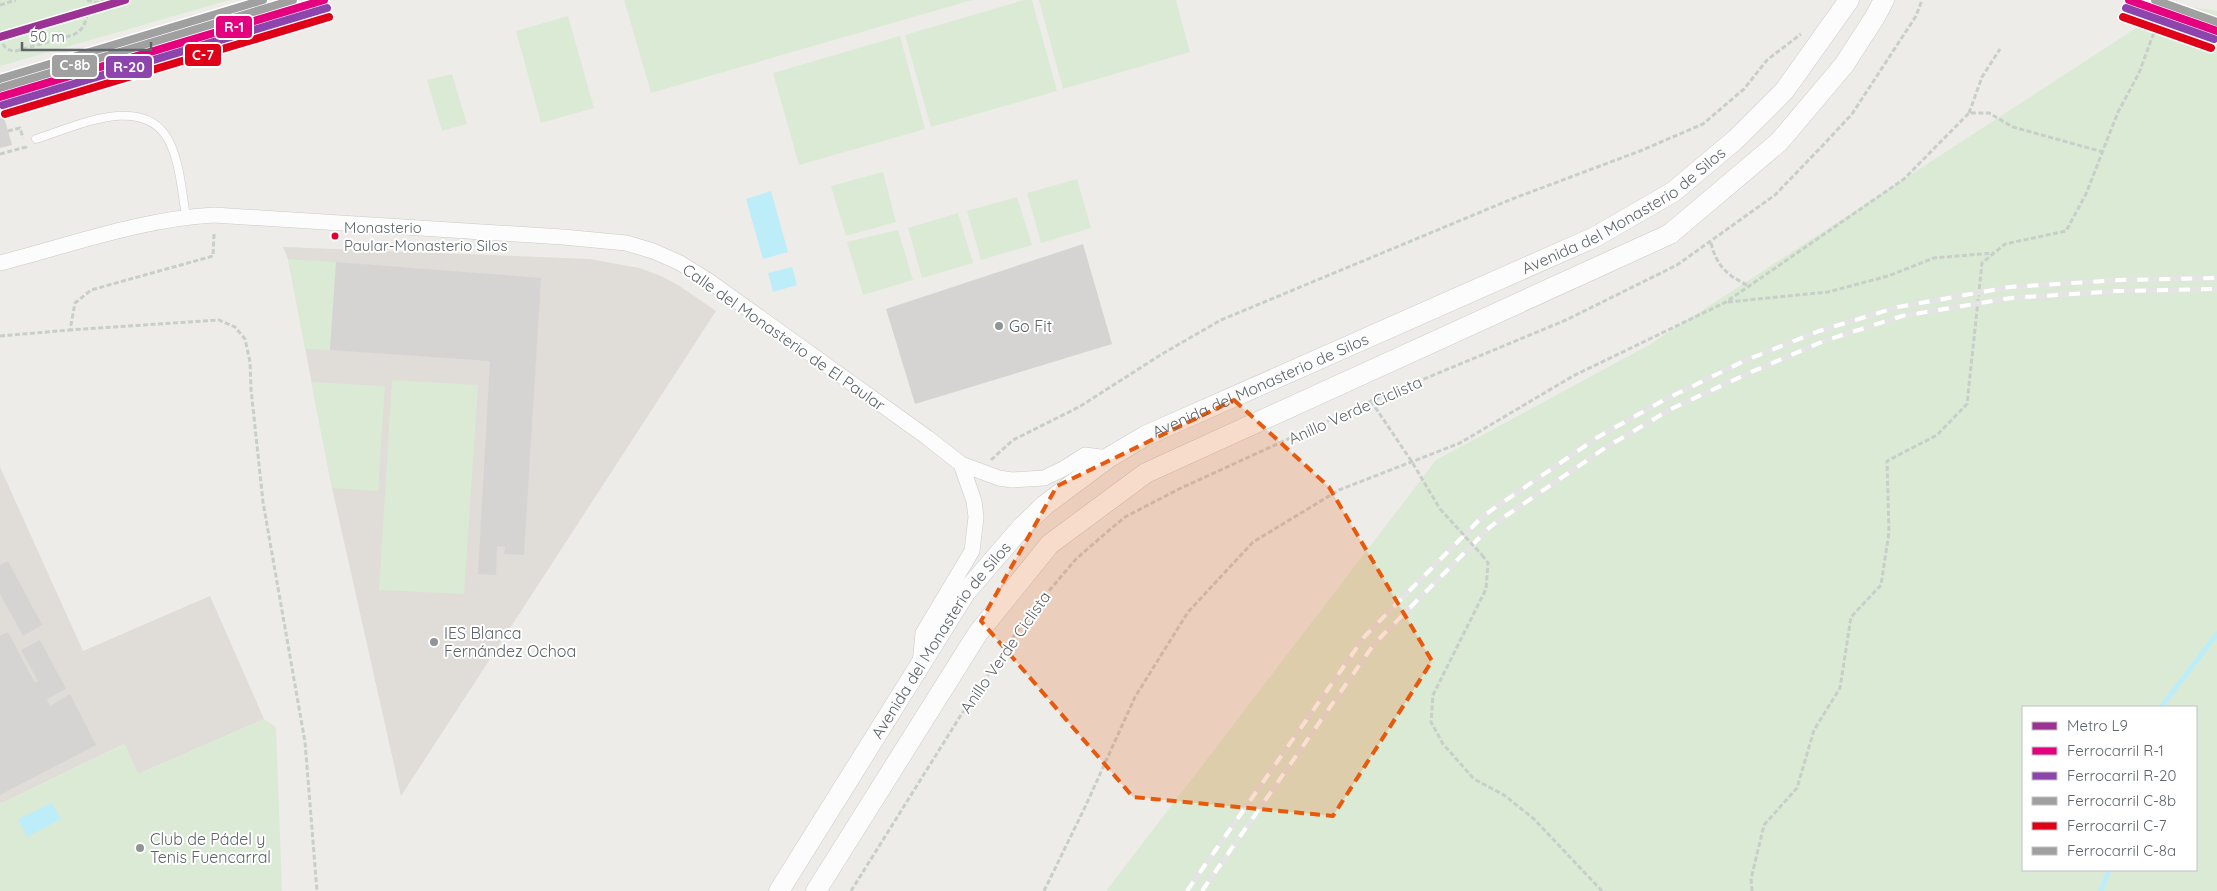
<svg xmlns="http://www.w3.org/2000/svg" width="2217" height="891" font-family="Quicksand,sans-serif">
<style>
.education{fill:#e0dcd8}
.green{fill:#dbead4;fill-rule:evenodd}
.water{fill:#bdedf8}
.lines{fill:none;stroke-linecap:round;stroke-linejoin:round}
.stream{stroke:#bdedf8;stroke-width:5}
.building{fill:#d6d4d3}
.lane-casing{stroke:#c9c9c9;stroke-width:9}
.street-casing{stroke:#c9c9c9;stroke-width:16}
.secondary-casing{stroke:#c9caca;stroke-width:21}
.path{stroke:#c8cec9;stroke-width:3;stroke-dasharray:5 2.5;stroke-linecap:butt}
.lane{stroke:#fcfcfc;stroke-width:8}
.street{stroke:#fcfcfc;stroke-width:15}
.secondary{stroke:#fcfcfc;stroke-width:20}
.rail-casing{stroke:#e3e4e3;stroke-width:5.5}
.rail{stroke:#fff;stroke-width:4;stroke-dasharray:11;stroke-linecap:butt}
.path-bridge{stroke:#c8cec9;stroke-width:3;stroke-dasharray:5 2.5;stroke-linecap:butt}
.rail-1-casing{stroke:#fff;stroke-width:11}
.rail-2-casing{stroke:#fff;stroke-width:11}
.rail-3-casing{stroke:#fff;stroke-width:11}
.rail-4-casing{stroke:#fff;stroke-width:11}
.rail-5-casing{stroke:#fff;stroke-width:11}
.rail-1{stroke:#e5007d;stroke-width:8}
.rail-2{stroke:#8e44ad;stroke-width:8}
.rail-3{stroke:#a0a0a0;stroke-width:8}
.rail-4{stroke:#de0118;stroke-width:8}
.rail-5{stroke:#a0a0a0;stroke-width:8}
.metro-1-casing{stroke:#fff;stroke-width:11}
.metro-1{stroke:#9c3293;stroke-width:8}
.marked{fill:#e8590c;fill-opacity:0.2;stroke:#e8590c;stroke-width:4;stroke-dasharray:10 6;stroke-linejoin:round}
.bus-dot{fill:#e4002b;stroke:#fff;stroke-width:2}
.poi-dot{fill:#909495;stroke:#fff;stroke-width:2}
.labels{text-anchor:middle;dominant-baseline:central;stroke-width:4;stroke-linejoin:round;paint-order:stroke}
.bus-label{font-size:15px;fill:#5e6468;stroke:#fff;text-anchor:start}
.street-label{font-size:16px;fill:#5e6468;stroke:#fff}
.poi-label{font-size:16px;fill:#5e6468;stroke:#fff;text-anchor:start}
.line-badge{stroke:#fff;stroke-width:2}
.badge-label{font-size:14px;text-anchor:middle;font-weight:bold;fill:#fff}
</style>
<rect width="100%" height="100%" fill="#eeece9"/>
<path class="education" d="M283,247L590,259L639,268L661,276L678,285L716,311L401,796L332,488L288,259Z
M0,467L83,651L210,596L264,719L138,774L124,744L0,804Z"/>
<path class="green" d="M0,0H230L0,66Z
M624,0H972L651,93Z
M1024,0H1032L1057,91L931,127L905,35Z
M1039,0H1176L1190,52L1063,89Z
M2173,4L2217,11V891H1106L1436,460L1649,345ZM2023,707H2196V870H2023Z
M568,16L594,108L541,123L516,31Z
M900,36L925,129L799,165L773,73Z
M452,74L467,124L442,131L427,80Z
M883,172L896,222L846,236L831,186Z
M1077,179L1091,228L1041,243L1027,193Z
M1017,197L1032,245L981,260L967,211Z
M958,213L973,263L922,278L908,228Z
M898,230L913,280L863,295L847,242Z
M288,259L336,262L330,350L305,349Z
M392,380L478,385L464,594L379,590Z
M311,382L385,386L378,491L332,488Z
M264,719L276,727L282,891H0V804L125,744L138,774Z"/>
<path class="water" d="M771,191L788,252L763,259L746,199Z
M792,267L797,285L773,292L768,273Z
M52,803L61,819L27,837L18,819Z"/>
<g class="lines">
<path class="stream" d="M2161,707L2217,634
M2101,891L2109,870"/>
</g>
<path class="building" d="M4,117L12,145L0,148V118Z
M1083,244L1112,344L915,404L886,309Z
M336,262L541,278L524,555L504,554L505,547L497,546L496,575L478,574L490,361L330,350Z
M8,561L42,625L23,636L0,594V565Z
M8,632L35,683L38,681L21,650L40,640L66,689L47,699L50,706L70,694L96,745L0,795V636Z"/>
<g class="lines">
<defs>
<path id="lane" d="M36,139C75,127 144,92 169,141C180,163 182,192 186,217"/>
<path id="street" d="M0,263C70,245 141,219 214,215L563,237L626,243L653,251L680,263L709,281L928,438L961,464L999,478L1012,480L1044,478L1063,469L1085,455L1108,458
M920,664L923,633L972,551L976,517L974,501L961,464"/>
<g id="secondary">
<path id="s1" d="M779,891L965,593L1021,528L1045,505L1108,458L1145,436L1595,237L1673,192L1735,140L1785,90L1849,0"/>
<path d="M816,891L978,633L1050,544L1146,473L1670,234L1779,142L1844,65L1875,17L1884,0"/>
</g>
</defs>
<use href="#lane" class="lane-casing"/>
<use href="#street" class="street-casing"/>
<use href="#secondary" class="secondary-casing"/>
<path class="path" d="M87,0L97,3L108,0
M0,5L16,0
M0,37C3,46 6,51 16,51L73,35C86,29 86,19 89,7L97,3
M1969,113L1982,77L2000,49
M8,131L20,128L23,138
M0,154L26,147L25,144
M214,234L213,256L91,290L75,303L70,330L219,320L235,327L245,339L250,362L251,389L263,502L305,742L317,891
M1711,243C1717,267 1727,275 1749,286
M1728,302L1828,292L1888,276L1934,258L1993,253
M0,336L70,330
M1371,401L1412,462L1440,509
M991,460L1013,440L1079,407L1162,354L1221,320L1512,199L1640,151L1703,124L1744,89L1767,60L1801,34
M1482,555L1488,563L1486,589L1433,695L1431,722L1443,744L1474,779L1504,795L1534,819L1602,891
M851,891L961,715L1027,617L1076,559L1107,532L1125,517L1179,489L1371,401L1566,320L1677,265L1775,195L1826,142L1852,114L1916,16L1922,0
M1044,891L1086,805L1135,697L1188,612L1253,542L1339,490L1460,443L1573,376L1726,302L1904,179L1969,113H1989L2013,127L2103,152
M1752,891L1751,879L1764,825L1797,788L1814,730L1840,688L1851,617L1881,585L1889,532L1887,461L1937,435L1967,404L1982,263L2005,244L2066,231L2086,194L2118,112L2139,73L2153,35L2176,0"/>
<use href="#lane" class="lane"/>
<use href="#street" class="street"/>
<use href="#secondary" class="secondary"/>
<defs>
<path id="rail" d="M1187,891L1365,636L1483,516L1598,437L1664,400L1744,361L1819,331L1898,307L2010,287L2120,280L2217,278
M1202,891L1374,644L1491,526L1605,448L1671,409L1749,373L1824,341L1902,316L2011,298L2118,291L2217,289"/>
</defs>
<use href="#rail" class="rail-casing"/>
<use href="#rail" class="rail"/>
<path class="path-bridge" d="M1440,509L1482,555"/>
<defs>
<path id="rail-1" d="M2129,0L2217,31
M0,97L324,0"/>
<path id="rail-2" d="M2126,8L2214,39
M3,105L327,8"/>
<path id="rail-3" d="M2155,0L2217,22
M0,88L293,0"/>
<path id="rail-4" d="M2123,17L2211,48
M5,114L329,17"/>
<path id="rail-5" d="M0,79L263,0"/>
</defs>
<use href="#rail-1" class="rail-1-casing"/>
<use href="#rail-2" class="rail-2-casing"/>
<use href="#rail-3" class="rail-3-casing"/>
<use href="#rail-4" class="rail-4-casing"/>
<use href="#rail-5" class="rail-5-casing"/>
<use href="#rail-1" class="rail-1"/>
<use href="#rail-2" class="rail-2"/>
<use href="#rail-3" class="rail-3"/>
<use href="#rail-4" class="rail-4"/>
<use href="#rail-5" class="rail-5"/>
<defs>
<path id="metro-1" d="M0,37L125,0"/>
</defs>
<use href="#metro-1" class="metro-1-casing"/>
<use href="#metro-1" class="metro-1"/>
</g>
<path class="marked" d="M1234,400L1329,487L1432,661L1333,816L1133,797L981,621L1057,486Z"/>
<circle class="bus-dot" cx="335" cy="236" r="4.5"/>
<g class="poi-dot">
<circle cx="999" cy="326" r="5"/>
<circle cx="434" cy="642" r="5"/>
<circle cx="140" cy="848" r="5"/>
</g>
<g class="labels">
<g class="bus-label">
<text x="344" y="227">Monasterio<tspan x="344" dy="18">Paular-Monasterio Silos</tspan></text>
</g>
<g class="street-label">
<text stroke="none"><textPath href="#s1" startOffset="1122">Avenida del Monasterio de Silos</textPath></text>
<text transform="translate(784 337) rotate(35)">Calle del Monasterio de El Paular</text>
<text stroke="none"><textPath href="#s1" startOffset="718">Avenida del Monasterio de Silos</textPath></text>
<text transform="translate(1355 410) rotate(-24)">Anillo Verde Ciclista</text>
<text stroke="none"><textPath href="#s1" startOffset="299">Avenida del Monasterio de Silos</textPath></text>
<text transform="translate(1005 652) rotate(-55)">Anillo Verde Ciclista</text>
</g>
<g class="poi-label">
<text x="1009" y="326">Go Fit</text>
<text x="444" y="633">IES Blanca<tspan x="444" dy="18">Fernández Ochoa</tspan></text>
<text x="150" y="839">Club de Pádel y<tspan x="150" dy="18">Tenis Fuencarral</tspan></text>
</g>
</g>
<g class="line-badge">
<rect x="215" y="15" width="38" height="24" rx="5" fill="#e5007d"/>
<rect x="184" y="43" width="38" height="24" rx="5" fill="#de0118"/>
<rect x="51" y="54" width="47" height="24" rx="5" fill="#a0a0a0"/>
<rect x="105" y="55" width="48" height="24" rx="5" fill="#8e44ad"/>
</g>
<g class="badge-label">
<text x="234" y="32">R-1</text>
<text x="203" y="60">C-7</text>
<text x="75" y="70">C-8b</text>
<text x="129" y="72">R-20</text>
</g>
<rect x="2022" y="706" width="175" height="165" fill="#ffffff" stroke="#bfc1c3"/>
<rect x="2032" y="722" width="25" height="8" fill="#9c3293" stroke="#bfc1c3"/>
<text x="2067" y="731" font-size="15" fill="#5e6468">Metro L9</text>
<rect x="2032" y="747" width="25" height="8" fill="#e5007d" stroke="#bfc1c3"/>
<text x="2067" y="756" font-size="15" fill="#5e6468">Ferrocarril R-1</text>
<rect x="2032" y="772" width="25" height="8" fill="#8e44ad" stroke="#bfc1c3"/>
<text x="2067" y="781" font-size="15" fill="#5e6468">Ferrocarril R-20</text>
<rect x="2032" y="797" width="25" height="8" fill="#a0a0a0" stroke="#bfc1c3"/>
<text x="2067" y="806" font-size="15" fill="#5e6468">Ferrocarril C-8b</text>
<rect x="2032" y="822" width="25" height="8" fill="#de0118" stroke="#bfc1c3"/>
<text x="2067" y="831" font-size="15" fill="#5e6468">Ferrocarril C-7</text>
<rect x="2032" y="847" width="25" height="8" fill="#a0a0a0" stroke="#bfc1c3"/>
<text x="2067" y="856" font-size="15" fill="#5e6468">Ferrocarril C-8a</text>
<path d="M22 42v8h129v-8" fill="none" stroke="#5e6468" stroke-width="2.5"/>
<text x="30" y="42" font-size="15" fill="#5e6468" stroke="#ffffff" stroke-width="4" paint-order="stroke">50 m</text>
</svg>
